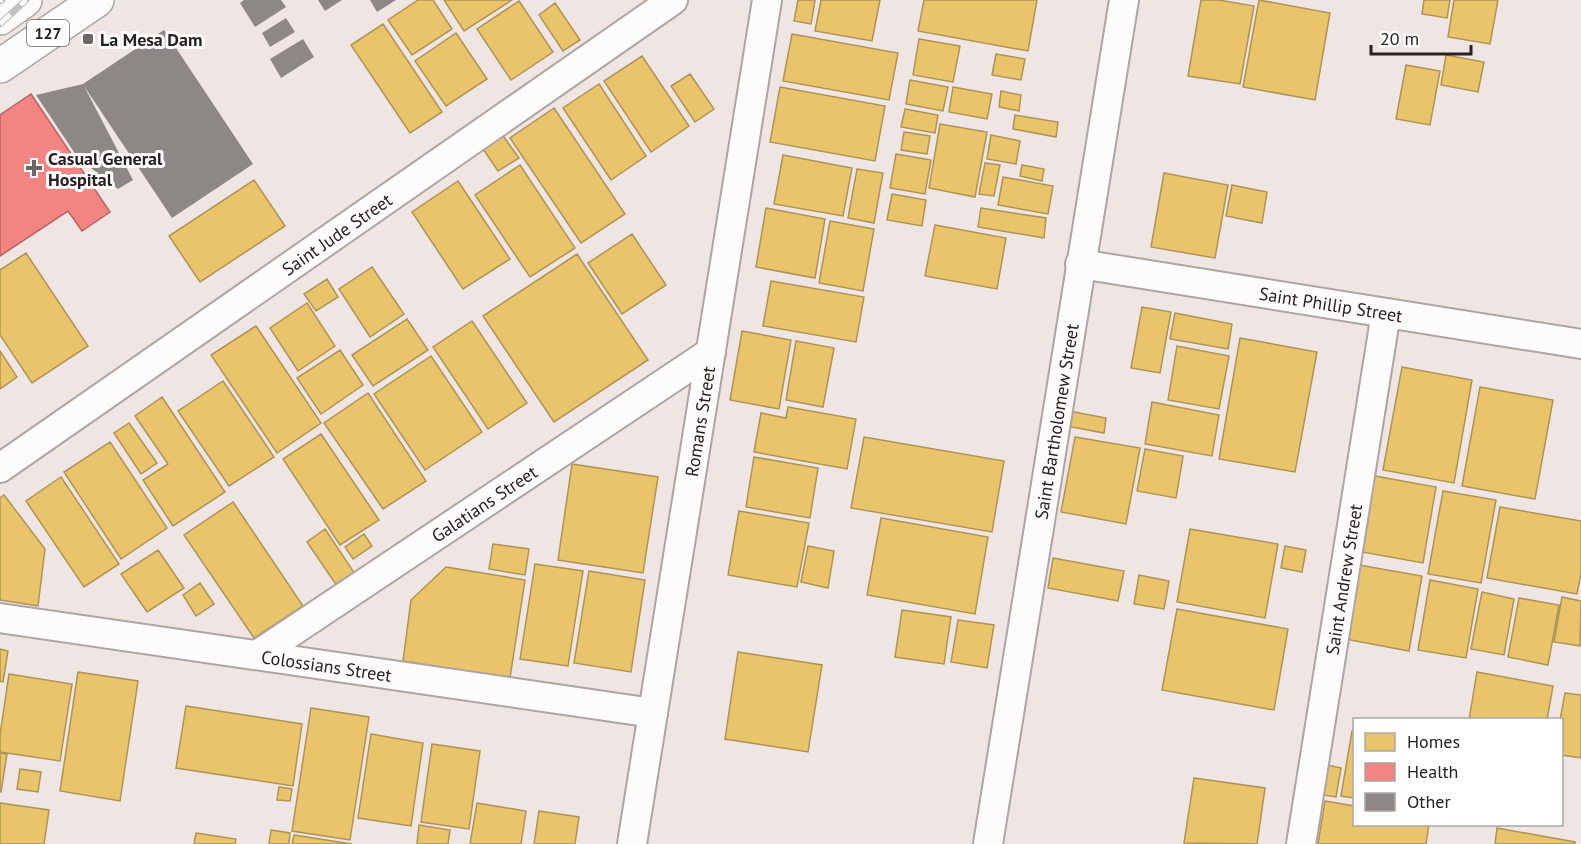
<svg xmlns="http://www.w3.org/2000/svg" width="1581" height="844" font-family="'PT Sans',sans-serif">
<style>
.homes{fill:#e9c46a;stroke:#af9354;stroke-width:1.5}
.health{fill:#f28482;stroke:#b56664;stroke-width:1.5}
.building{fill:#8d8785}
.lines{fill:none;stroke-linecap:round;stroke-linejoin:round}
.street-casing{stroke:#aca5a3;stroke-width:32}
.primary-casing{stroke:#aca5a3;stroke-width:36}
.street{stroke:#fdfbfb;stroke-width:28}
.primary{stroke:#fdfbfb;stroke-width:33}
.rail-casing{stroke:#c4c1c1;stroke-width:7}
.rail{stroke:#fff;stroke-width:4.5;stroke-dasharray:14;stroke-linecap:butt}
.poi-dot{fill:#6d6664;stroke:#fff;stroke-width:2}
.labels{text-anchor:middle;dominant-baseline:central;stroke-width:6;stroke-linejoin:round;paint-order:stroke}
.shield{fill:#fff;stroke:#686462;stroke-width:1.5}
.shield-label{font-size:16px;font-weight:bold;fill:#27211f}
.poi-label{font-size:18px;font-weight:bold;fill:#27211f;stroke:#fff;text-anchor:start}
.street-label{font-size:18px;fill:#27211f;stroke:#fff}
</style>
<rect width="100%" height="100%" fill="#efe6e3"/>
<path class="homes" d="M418,0H433L452,29L412,55L388,20Z
M444,0H512L464,31Z
M798,0H815L811,24L794,21Z
M821,0H880L872,41L815,31Z
M924,0H1037L1028,51L918,31Z
M1201,0H1219L1254,6L1240,84L1188,76Z
M1259,0L1330,13L1315,100L1243,87Z
M1424,0H1450L1447,18L1422,14Z
M1454,0H1498L1490,44L1448,37Z
M519,1L553,52L511,80L477,29Z
M555,3L580,40L563,51L539,15Z
M383,24L442,112L410,133L351,45Z
M456,33L487,79L446,106L415,61Z
M792,34L898,53L889,100L783,81Z
M919,39L960,46L953,82L913,75Z
M996,54L1025,59L1021,80L992,75Z
M1446,55L1484,62L1478,92L1441,85Z
M642,56L689,126L651,152L604,81Z
M1406,65L1440,71L1430,125L1396,119Z
M690,74L714,109L695,122L671,86Z
M910,80L948,87L943,111L906,104Z
M599,84L646,156L611,180L563,108Z
M780,87L885,106L875,161L770,142Z
M953,87L992,94L987,119L949,112Z
M1001,91L1021,95L1019,111L999,107Z
M554,108L625,214L581,243L510,138Z
M905,109L938,115L935,133L901,127Z
M1015,115L1058,122L1056,137L1013,129Z
M940,124L987,132L975,197L929,188Z
M904,132L930,136L927,154L901,150Z
M991,135L1020,141L1016,164L987,159Z
M503,136L519,158L498,171L483,149Z
M896,154L931,160L925,194L890,188Z
M783,155L852,168L843,216L774,204Z
M985,163L1000,165L994,196L979,194Z
M520,165L575,248L530,277L475,195Z
M1022,165L1044,169L1042,181L1020,176Z
M857,169L883,173L874,223L848,218Z
M1164,173L1228,185L1215,258L1151,247Z
M1003,177L1053,186L1048,214L998,205Z
M254,180L285,226L200,282L169,236Z
M458,181L510,259L463,289L412,212Z
M1232,185L1267,192L1262,223L1226,216Z
M892,194L926,200L922,226L887,220Z
M766,208L825,219L815,278L756,267Z
M981,208L1046,218L1044,238L978,227Z
M830,221L874,229L863,291L819,283Z
M935,225L1006,238L997,289L925,276Z
M632,234L666,285L622,314L588,263Z
M26,253L88,346L32,383L0,335V270Z
M577,254L648,360L554,422L483,316Z
M372,267L404,314L370,337L339,289Z
M327,279L338,297L316,311L304,294Z
M771,281L864,297L856,342L763,326Z
M307,303L335,346L298,371L270,328Z
M1142,307L1171,312L1160,373L1131,368Z
M1175,313L1232,324L1228,349L1170,339Z
M407,319L428,350L373,386L352,355Z
M472,321L527,403L488,429L433,347Z
M256,326L321,423L277,453L211,355Z
M742,331L791,340L779,409L730,400Z
M1240,338L1317,352L1295,472L1219,459Z
M796,341L834,348L823,407L786,400Z
M1177,346L1229,356L1219,409L1168,400Z
M340,350L363,385L321,414L297,378Z
M0,351L17,377L0,389Z
M431,356L482,432L425,470L374,394Z
M1402,367L1472,380L1454,483L1383,470Z
M223,381L274,457L229,486L178,411Z
M1480,387L1553,400L1535,499L1462,486Z
M368,393L426,481L383,509L324,423Z
M162,397L225,492L173,526L143,480L168,464L135,416Z
M1152,402L1219,415L1212,456L1145,444Z
M788,407L856,419L847,469L754,452L761,413L786,418Z
M1069,411L1106,418L1104,433L1066,426Z
M129,423L157,463L141,474L114,433Z
M321,434L379,520L340,545L283,459Z
M864,437L1004,461L992,532L851,508Z
M1075,437L1140,448L1126,524L1061,512Z
M110,442L167,528L121,559L64,472Z
M1145,449L1183,456L1176,498L1137,491Z
M754,457L818,468L810,518L746,507Z
M572,464L658,477L643,573L558,560Z
M1375,476L1436,487L1423,563L1362,552Z
M61,477L119,564L84,587L26,501Z
M1443,491L1496,500L1481,583L1428,574Z
M4,495L45,549L38,606L0,600V498Z
M233,502L303,606L254,638L184,535Z
M1500,507L1581,521V573L1577,594L1487,578Z
M739,511L809,523L797,587L728,575Z
M881,518L988,537L975,614L867,595Z
M325,529L357,577L339,589L307,542Z
M1190,529L1278,544L1265,618L1177,602Z
M364,534L372,546L353,559L345,547Z
M493,544L529,549L525,575L489,569Z
M808,546L834,551L828,588L801,582Z
M1285,546L1306,550L1302,572L1281,568Z
M158,550L184,588L147,612L121,574Z
M1053,558L1124,571L1118,601L1048,588Z
M535,564L583,571L568,666L520,659Z
M1359,565L1422,576L1409,651L1345,639Z
M446,567L525,580L510,678L403,661L411,600Z
M589,571L645,580L631,672L574,663Z
M1139,575L1169,581L1164,609L1134,604Z
M1430,580L1478,589L1466,658L1418,650Z
M200,583L214,604L196,616L183,595Z
M1482,592L1514,599L1504,655L1471,649Z
M1562,597L1581,601L1580,646L1554,642Z
M1519,598L1559,605L1548,665L1508,657Z
M1177,609L1288,629L1274,710L1162,690Z
M902,610L951,617L944,664L895,657Z
M958,620L994,625L987,668L951,662Z
M0,649L8,651L3,682L0,681Z
M738,652L822,665L808,752L725,739Z
M78,672L138,681L120,801L60,791Z
M1477,672L1553,686L1547,720H1469Z
M9,674L72,684L60,761L0,752V735Z
M1565,693L1581,695V758L1562,755V720H1560Z
M186,706L302,724L293,786L176,768Z
M311,708L369,717L350,840L292,831Z
M1352,731H1354V798L1341,796Z
M371,734L423,743L411,826L358,818Z
M432,744L480,751L469,829L421,822Z
M0,753L7,754L1,792L0,791Z
M1323,764L1341,768L1336,797L1317,794Z
M20,769L41,772L38,792L17,789Z
M1194,778L1265,788L1257,844L1184,843Z
M279,787L292,789L290,801L277,800Z
M1325,801L1354,806V824H1429L1426,844H1318Z
M0,803L49,810L44,844H0Z
M477,803L526,811L521,844H470Z
M539,811L579,817L575,844H534Z
M419,825L450,830L448,844H417Z
M1497,828L1575,842V844H1495Z
M271,830L290,833L289,844H269Z
M196,833L236,839L235,844H194Z
M294,835L352,844H292Z"/>
<path class="health" d="M31,94L110,212L82,231L68,211L0,256V115Z"/>
<path class="building" d="M244,0H281L286,7L255,27L240,3Z
M318,0H342L325,11Z
M370,0H396L377,12Z
M286,18L295,32L270,47L262,33Z
M164,30L253,164L172,218L84,86L133,180L118,189L78,158L36,95L83,84Z
M303,39L314,57L281,78L270,59Z"/>
<g class="lines">
<defs>
<g id="street">
<path id="s1" d="M1080,264L1581,344"/>
<path id="s2" d="M0,468L673,0"/>
<path id="s3" d="M0,618L653,713"/>
<path id="s4" d="M257,655L711,352"/>
<path id="s5" d="M632,844L767,0"/>
<path id="s6" d="M988,844L1124,0"/>
<path id="s7" d="M1301,844L1386,313"/>
</g>
<path id="primary" d="M0,18L25,0
M0,66L97,0"/>
</defs>
<use href="#street" class="street-casing"/>
<use href="#primary" class="primary-casing"/>
<use href="#street" class="street"/>
<use href="#primary" class="primary"/>
<defs>
<path id="rail" d="M0,1L2,0
M0,24L26,0"/>
</defs>
<use href="#rail" class="rail-casing"/>
<use href="#rail" class="rail"/>
</g>
<g class="poi-dot">
<rect x="82" y="33" width="12" height="12" rx="3"/>
<path d="M31 159h6v6h6v6h-6v6h-6v-6h-6v-6h6z"/>
</g>
<g class="labels">
<rect class="shield" x="27" y="20" width="42" height="26" rx="4.5"/>
<g class="shield-label">
<text x="48" y="33">127</text>
</g>
<g class="poi-label">
<text x="100" y="39">La Mesa Dam</text>
<text x="48" y="158">Casual General<tspan x="48" dy="21">Hospital</tspan></text>
</g>
<g class="street-label">
<text stroke="none"><textPath href="#s2" startOffset="410">Saint Jude Street</textPath></text>
<text stroke="none"><textPath href="#s1" startOffset="254">Saint Phillip Street</textPath></text>
<text stroke="none"><textPath href="#s5" startOffset="428">Romans Street</textPath></text>
<text stroke="none"><textPath href="#s6" startOffset="428">Saint Bartholomew Street</textPath></text>
<text stroke="none"><textPath href="#s4" startOffset="273">Galatians Street</textPath></text>
<text stroke="none"><textPath href="#s7" startOffset="268">Saint Andrew Street</textPath></text>
<text stroke="none"><textPath href="#s3" startOffset="330">Colossians Street</textPath></text>
</g>
</g>
<rect x="1353" y="718" width="210" height="108" fill="#ffffff" stroke="#a9a6a5" stroke-width="1.5"/>
<rect x="1365" y="733" width="30" height="18" fill="#e9c46a" stroke="#a9a6a5" stroke-width="1.5"/>
<text x="1407" y="748" font-size="18" fill="#27211f">Homes</text>
<rect x="1365" y="763" width="30" height="18" fill="#f28482" stroke="#a9a6a5" stroke-width="1.5"/>
<text x="1407" y="778" font-size="18" fill="#27211f">Health</text>
<rect x="1365" y="793" width="30" height="18" fill="#8d8785" stroke="#a9a6a5" stroke-width="1.5"/>
<text x="1407" y="808" font-size="18" fill="#27211f">Other</text>
<path d="M1371 45v9h100v-9" fill="none" stroke="#27211f" stroke-width="3"/>
<text x="1380" y="45" font-size="18" fill="#27211f" stroke="#ffffff" stroke-width="4.5" paint-order="stroke">20 m</text>
</svg>
